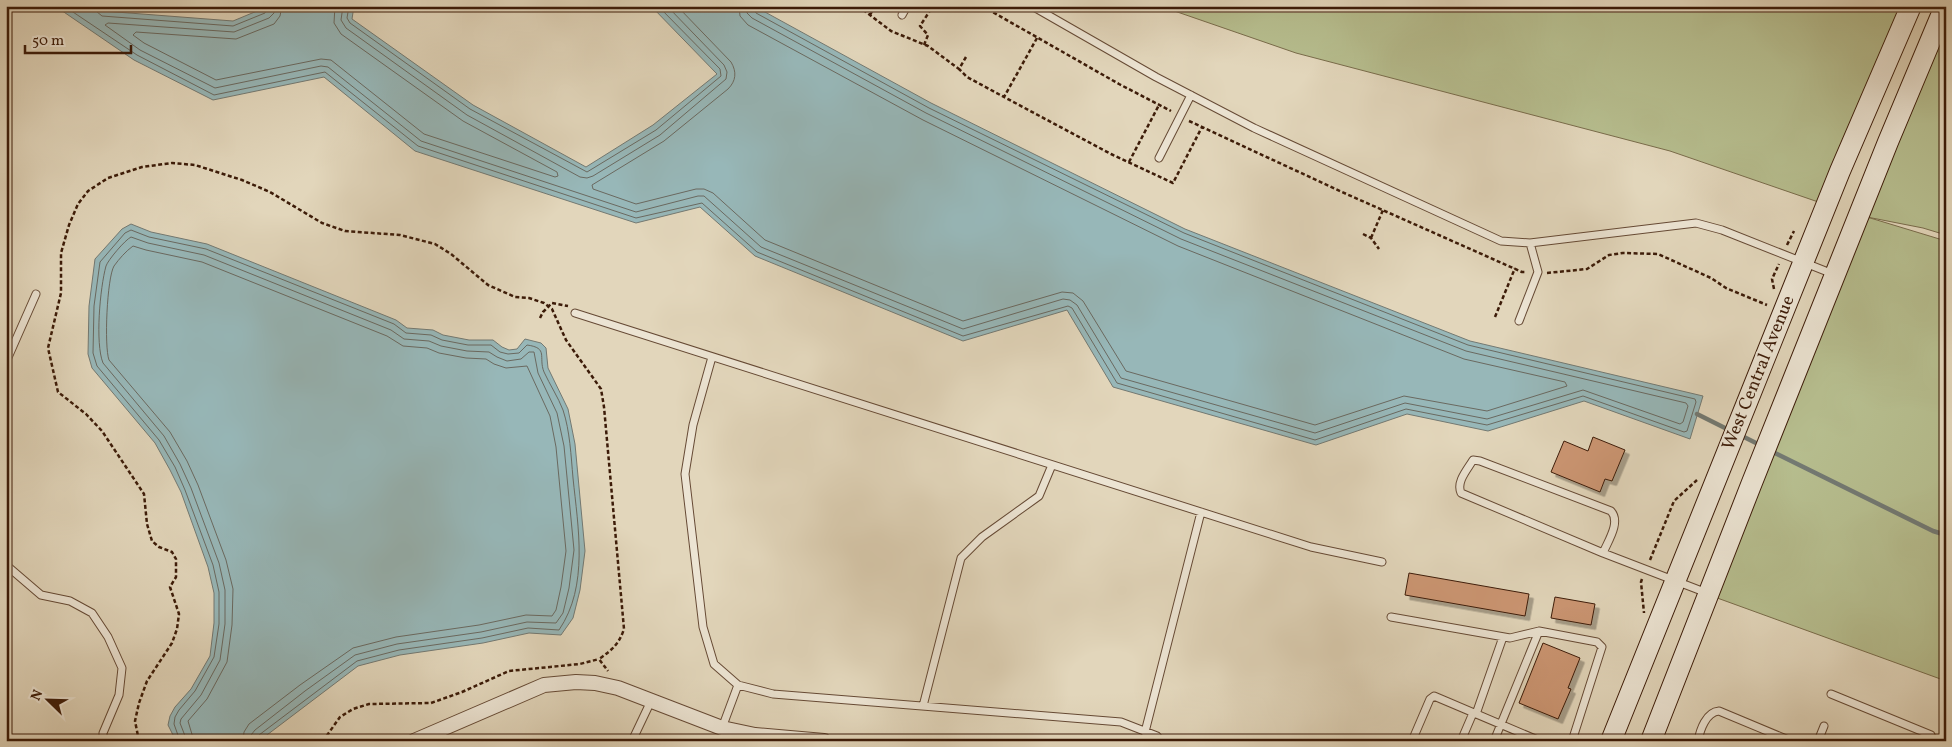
<svg xmlns="http://www.w3.org/2000/svg" width="1952" height="747" font-family="Vollkorn,serif">
<style>
.green{fill:#b6bd8e;stroke:#796c4b}
.water{fill:#97b7b8;stroke:#737972}
.lines{fill:none;stroke-linecap:round;stroke-linejoin:round}
.shore{stroke:#6a6960;stroke-width:1}
.stream{stroke:#737972;stroke-width:4.5}
.building{fill:#cc9673;stroke:#3c1b08;filter:url(#shadow)}
.service-casing{stroke:#664a35;stroke-width:9}
.minor-casing{stroke:#664a35;stroke-width:16}
.secondary-casing{stroke:#3c1b08;stroke-width:22}
.path{stroke:#3c1b08;stroke-width:2.5;stroke-dasharray:4 2.5;stroke-linecap:butt}
.service{stroke:#ece4d3;stroke-width:7}
.minor{stroke:#ece4d3;stroke-width:14}
.secondary{stroke:#ece4d3;stroke-width:20}
.labels{text-anchor:middle;dominant-baseline:central;stroke-width:4;stroke-linejoin:round;paint-order:stroke}
.street-label{font-size:18px;fill:#3c1b08;stroke:#ece4d3}
</style>
<defs>
<filter id="shadow"><feDropShadow dx="4.5" dy="4.5" stdDeviation="0" flood-color="#0004"/></filter>
</defs>
<rect width="100%" height="100%" fill="#e2d6bb"/>
<filter id="stains"><feTurbulence type="fractalNoise" baseFrequency=".004" numOctaves="4"/><feColorMatrix values="0 0 0 0 .2 0 0 0 0 .09 0 0 0 0 .02 0 0 0 .5 -.17"/></filter>
<radialGradient id="worn" r=".72"><stop offset=".6" stop-color="#630" stop-opacity="0"/><stop offset="1" stop-color="#630" stop-opacity=".3"/></radialGradient>
<path class="green" d="M1160,6H1912L1827,205L1670,151L1296,53Z
M1946,8V235L1923,228L1867,217L1946,241V681L1709,595Z"/>
<path class="water" d="M55,6H99L103,11L233,21L269,6H354L352,19L473,105L586,167L653,125L717,74L651,6H754L931,103L1185,229L1470,341L1703,396L1690,439L1584,401L1488,431L1407,414L1316,445L1113,387L1067,310L963,341L755,256L700,207L636,223L415,151L324,77L213,100L134,60Z
M131,224L151,232L207,244L396,320L407,328L433,330L443,335L469,340H493L502,347L509,350L517,349L525,339L541,343L546,348L548,368L568,409L575,444L585,551L580,590L573,618L561,635L529,633L483,643L400,655L358,666L259,741H176L168,725L170,716L175,707L191,689L210,656L214,623V593L208,567L181,492L170,470L155,443L92,368L88,354L89,306L95,259L122,229Z"/>
<g class="lines">
<path class="shore" d="M64,6L137,55L214,95L325,72L418,146L636,218L702,203L757,252L963,336L1068,306L1072,308L1117,383L1315,440L1406,409L1487,425L1583,396L1684,432L1687,431L1696,402L1695,399L1468,345L1184,233L929,108L756,13L752,6
M95,6L96,11L102,16L233,26L265,13L268,6
M275,6L274,13L269,18L234,32L108,23L105,25L140,50L215,88L321,66L328,67L421,141L636,212L698,196H704L761,247L963,329L1063,299L1070,300L1077,305L1121,378L1315,433L1405,403L1487,419L1583,390L1680,424L1683,422L1688,406L1686,403L1466,351L1181,239L926,113L752,18L747,13L746,6
M282,6L280,16L274,24L236,39L136,32L133,35L144,43L216,80L321,59L331,60L424,134L555,177L558,176L557,172L463,121L341,34L334,23L335,6
M343,6L341,20L346,28L467,115L580,177L587,178L593,176L660,135L726,79L727,72L724,65L667,6
M349,6L347,18L350,23L470,109L587,172L656,130L721,76L720,69L658,6
M677,6L731,62C737,72 736,81 728,89L664,141L592,185L593,189L636,204L696,189H704L713,193L765,240L963,321L1062,292L1073,293L1083,301L1126,371L1315,425L1404,396L1487,411L1567,386L1565,382L1464,359L1178,246L923,120L748,25L740,16L739,6
M180,741L174,724L175,717L179,710L195,691L214,657L219,624V592L213,565L185,490L175,467L159,440L97,366L93,353L94,306L100,262L125,233L131,230L149,237L206,249L394,324L406,333L431,335L442,340L468,345H491L500,352L508,354L519,353L527,345C549,348 538,357 544,372C550,385 558,397 563,410C570,431 571,456 573,478C578,527 589,586 559,630L528,628L482,638L399,650L357,661L259,735L256,741
M187,741L180,723L181,719L201,695L220,660L225,624V590L219,563L191,488L180,464L164,436L103,363C95,343 100,288 106,266C108,260 125,240 131,237L148,243L204,255L391,330L404,339L429,341L441,346L467,351L489,352L497,357L507,361L521,359L529,352H534L538,373L557,413L564,446L574,550L569,588L563,613L556,623L527,622L481,632L397,644L355,655L305,691L255,730L251,735L250,741
M194,741L188,721L207,699L227,662L232,625L233,589L226,560L198,485L187,461L170,432L109,360C104,346 107,278 114,266C119,259 126,251 133,246L146,250L202,262L387,336L403,346L427,348L439,353L466,358L486,359L494,364L506,368L527,366L550,416L556,447L566,551L561,587L556,610L552,616L526,615L479,625L396,637L353,648L300,685L249,724L244,732L243,741"/>
<path class="stream" d="M1697,414L1731,431
M1740,435L1760,445
M1769,450L1933,531L1946,535"/>
</g>
<path class="building" d="M1593,437L1625,450L1612,481L1605,479L1600,492L1551,472L1564,441L1588,451Z
M1409,573L1529,594L1525,616L1405,595Z
M1555,597L1595,604L1591,625L1551,618Z
M1543,643L1580,658L1568,688L1571,689L1558,719L1519,703Z"/>
<g class="lines">
<defs>
<path id="service" d="M1032,6L1156,77L1254,128L1501,241L1530,243L1696,223L1722,230L1833,274
M902,15L907,6
M1159,158L1191,95
M575,313L1311,547L1382,562
M1519,321L1538,272L1530,243
M712,357L693,425L685,474L703,627L714,664L738,685L773,694L1121,722L1157,736L1161,741
M6,362L36,294
M1603,553C1608,541 1621,522 1611,511L1480,461L1473,460C1467,470 1456,482 1461,493L1603,553L1707,593
M6,565L41,595L70,601L92,613L108,637L122,668L119,695L103,733V741
M1391,617L1510,638L1539,631
M1831,694L1931,735L1933,741
M923,706L961,558L982,537L1039,496L1052,465
M1476,714L1503,637
M722,728L738,685
M1145,732L1201,512
M632,741L651,701
M1412,741L1430,699L1434,696L1540,741
M1461,741L1473,713
M1494,741L1539,631L1597,642L1602,647L1572,741
M1698,741C1700,730 1706,712 1719,711L1786,739V741
M1818,741L1824,726"/>
<path id="minor" d="M414,741L544,685L576,682L595,683L618,688L722,728L755,735L824,741"/>
<path id="secondary" d="M1611,741L1840,171L1911,6
M1651,741L1751,485L1888,142L1945,6"/>
</defs>
<use href="#service" class="service-casing"/>
<use href="#minor" class="minor-casing"/>
<use href="#secondary" class="secondary-casing"/>
<path class="path" d="M858,6L891,31L928,46L959,69
M982,6L1119,84L1171,111
M870,15L875,6
M1037,38L1004,97L1111,154L1173,183L1202,127
M924,45L928,35L920,26L933,6
M966,57L959,69L967,77L1004,97
M1189,121L1342,192L1522,272H1526
M1129,162L1159,105
M1363,234L1371,238L1379,249
M1371,238L1383,210
M1787,245L1794,231
M1547,273L1587,269L1609,255L1623,253L1658,254L1711,278L1726,288L1767,305
M1774,289L1772,279L1779,264
M1495,317L1515,268
M540,318L543,312L552,303L568,306
M1650,560L1674,501L1697,480
M1642,579L1641,582L1644,613
M139,741L135,721L139,703L147,681L172,643L177,629L179,614L170,587L176,577V559L172,552L159,547L152,541L147,524L144,494L102,431L86,414L58,392L48,348L61,293V253L69,225L78,204L88,191L108,178L142,167L172,163L195,165L242,180L270,192L322,223L345,231L400,235L435,244L451,254L488,285L515,297L529,298L544,303L552,309L566,340L601,389L604,407L624,629C619,644 612,650 599,659L608,671
M323,741L340,717L353,709L369,704L431,703L462,692L509,671L580,664L599,659"/>
<use href="#service" class="service"/>
<use href="#minor" class="minor"/>
<use href="#secondary" class="secondary"/>
</g>
<g class="labels">
<g class="street-label">
<text transform="translate(1759 373) rotate(-68)">West Central Avenue</text>
</g>
</g>
<rect width="1952" height="747" fill="none" stroke="#e2d6bb" stroke-width="25"/>
<rect x="8" y="8" width="1937" height="732" fill="none" stroke="#3c1b08" stroke-width="2.5"/>
<rect x="12" y="12" width="1927" height="722" fill="none" stroke="#3c1b08"/>
<g transform="translate(48 700) rotate(293)" stroke="#ece4d3" stroke-width="4" paint-order="stroke">
<path d="M0-4L9 19L0 12L-9 19Z" fill="#3c1b08"/>
<text y="-8" font-size="14" font-weight="bold" text-anchor="middle" fill="#3c1b08">N</text>
</g>
<path d="M25 45v8h106v-8" fill="none" stroke="#3c1b08" stroke-width="2.5"/>
<text x="32" y="45" font-size="15" fill="#3c1b08" stroke="#ece4d3" stroke-width="4" paint-order="stroke">50 m</text>
<rect width="100%" height="100%" filter="url(#stains)"/>
<rect width="100%" height="100%" fill="url(#worn)"/>
</svg>
